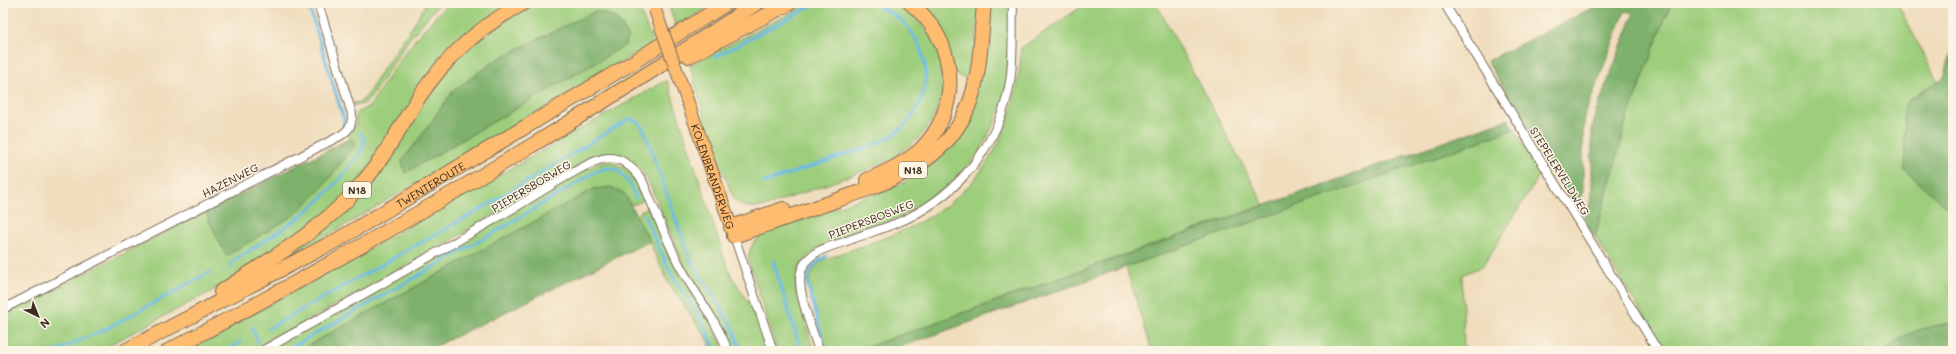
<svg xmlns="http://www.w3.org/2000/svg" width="1956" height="354" font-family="Mali,sans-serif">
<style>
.green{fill:#9dce7c;stroke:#6c7c4d;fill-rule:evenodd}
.forest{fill:#7eb16c;stroke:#5c6e45}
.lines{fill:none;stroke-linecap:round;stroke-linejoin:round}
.stream{stroke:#6abae5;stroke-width:3}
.street-casing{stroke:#7a6956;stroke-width:10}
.primary-casing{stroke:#7a6956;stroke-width:14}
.highway-casing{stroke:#7a6956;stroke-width:16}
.street{stroke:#fff;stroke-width:8}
.primary{stroke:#fdbc70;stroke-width:12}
.highway{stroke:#fdbc70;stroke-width:14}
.primary-bridge-casing{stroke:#7a6956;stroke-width:14;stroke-linecap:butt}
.primary-bridge{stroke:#fdbc70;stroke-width:12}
.labels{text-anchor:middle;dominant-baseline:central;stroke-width:3;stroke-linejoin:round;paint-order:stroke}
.shield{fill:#fcf5e5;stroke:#75675a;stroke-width:1}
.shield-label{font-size:10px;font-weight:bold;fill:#3b2a1e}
.street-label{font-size:11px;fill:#3b2a1e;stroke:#fcf5e5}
</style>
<rect width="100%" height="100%" fill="#fcf5e5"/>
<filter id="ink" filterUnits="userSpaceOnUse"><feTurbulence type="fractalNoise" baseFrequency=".025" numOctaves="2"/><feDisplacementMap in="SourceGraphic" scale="8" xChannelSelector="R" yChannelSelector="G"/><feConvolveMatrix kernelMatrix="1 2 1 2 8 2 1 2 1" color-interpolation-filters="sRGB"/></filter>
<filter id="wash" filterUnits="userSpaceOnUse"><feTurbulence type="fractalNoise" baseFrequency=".012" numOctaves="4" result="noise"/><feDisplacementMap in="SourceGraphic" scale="16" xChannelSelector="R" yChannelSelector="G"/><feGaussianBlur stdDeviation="0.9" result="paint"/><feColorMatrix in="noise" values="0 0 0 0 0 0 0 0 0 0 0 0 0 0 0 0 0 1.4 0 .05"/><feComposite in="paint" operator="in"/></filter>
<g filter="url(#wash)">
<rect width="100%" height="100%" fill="#f0ddbd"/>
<path class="green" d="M426,3H440L409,39L369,100L363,104L355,106L353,103L360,102L367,96L378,76L414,24Z
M448,3H518L484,25L341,202L229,282L98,351H3V315L195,217L208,211L207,216L356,143L348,135L356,125V113L370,106L395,66L417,37Z
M534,3H632L642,15L653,44L337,230L238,285L325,227L453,59L521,9ZM595,11C614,15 619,19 628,36L624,46L405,173L402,161L430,124L453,91L498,59Z
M668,3H716L676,27Z
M810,3H894L907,9L925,28L936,46L942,69L943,95L934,117L919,138L892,159L858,173L764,207H745L734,200L709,135L690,65Z
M915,3H980L973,67L967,76L963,78L955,73Z
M990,3H1011L1008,78L1003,105L981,150L965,170L930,200L896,219L818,248L799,267L796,279V292L814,351H777L748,259C751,242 756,238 771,230L900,185L930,166L949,148L969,116Z
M1087,3H1156L1264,205L856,351H828L808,288C809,276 813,270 821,261C846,251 871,244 895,234C979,200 1017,136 1021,48Z
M1671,3H1897L1938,82L1919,92L1905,105V170L1953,213V323C1928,326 1903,332 1885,351H1665L1595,237L1627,119Z
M667,80L725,260L732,277L759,319L769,351H732L714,311L700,293L684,265L650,185L642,171L631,161L619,155L608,154L595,156L433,251L254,351H183L314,280Z
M1514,129L1541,173L1483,266L1462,275L1464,351H1152L1126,267Z
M610,161C631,169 636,176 645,197L641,202L631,205L624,193L594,189L298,351H266L585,169L597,164Z
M647,208L652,211L678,271L706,312L725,351H712L708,340L668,282L637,216L640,212Z"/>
<path class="forest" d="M1602,3H1671L1627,119L1595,237L1583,219L1590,204L1592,190V131L1595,114L1634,13L1625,11L1586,112L1583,130V189L1578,210L1487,61Z
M595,11C614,15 619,19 628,36L624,46L405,173L402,161L430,124L453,91L498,59Z
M1953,48V213L1905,170L1904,111L1905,105L1909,100L1944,77Z
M1508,119L1514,129L889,351H856Z
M351,138L357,143L319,191L294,215L226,256L207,216L208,211Z
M611,187L624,193L650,241L426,351H298L594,189Z
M1953,323V351H1885C1903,332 1928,326 1953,323Z"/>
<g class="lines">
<path class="stream" d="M308,3L344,120L343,124
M715,57L817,3
M763,183C788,174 813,166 838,157C855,151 875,146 891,136C917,120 932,86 923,57C915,28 898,14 871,3
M644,215L672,276L699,315L716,351
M773,261L801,351
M231,269V264L235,260C281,230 321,208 353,162C358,155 365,147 364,138L360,133
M252,328L258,342
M269,328L488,205L629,119C642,119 645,133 649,144L690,259L732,326L741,351
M56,351L108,328L210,272
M225,351L241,342
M285,351L504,227L597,171L606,168L617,169L630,184L636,198
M826,351L807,282C809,269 815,263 826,256"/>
</g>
</g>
<g filter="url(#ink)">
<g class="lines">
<defs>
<path id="street" d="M1444,3L1658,351
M734,236L773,351
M3,309L340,136C349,130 352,126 352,114L318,3
M262,351C346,304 429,258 512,209C531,199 590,158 608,158C623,157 634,169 642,180C654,208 666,239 680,266C696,296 716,319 728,351
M819,351C813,331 794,287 802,269C808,252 828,247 844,242C864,234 887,228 906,219C961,192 1000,142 1010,82C1014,56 1012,29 1013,3"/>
<g id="primary">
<path id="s1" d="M686,97L734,235"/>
</g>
<g id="highway">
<path d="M689,56L790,3"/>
<path d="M867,180C886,172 904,164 920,150C964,108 957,39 910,3"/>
<path d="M731,227L783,209"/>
<path d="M734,236C766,225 797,214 829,203C886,183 948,164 970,102C981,70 981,36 984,3"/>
<path d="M221,292C270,259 318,233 358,188C383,161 399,128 419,97C446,57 481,25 524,3"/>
<path id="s2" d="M125,351L339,239L635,61L727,3"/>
<path d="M168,351C370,246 567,128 757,3"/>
</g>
</defs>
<use href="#street" class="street-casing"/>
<use href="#primary" class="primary-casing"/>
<use href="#highway" class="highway-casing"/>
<use href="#street" class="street"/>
<use href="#primary" class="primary"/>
<use href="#highway" class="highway"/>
<defs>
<path id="primary-bridge" d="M655,10L686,97"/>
</defs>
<use href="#primary-bridge" class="primary-bridge-casing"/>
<use href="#primary-bridge" class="primary-bridge"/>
</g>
</g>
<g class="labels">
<g class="shield">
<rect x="899" y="162" width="28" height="16" rx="3"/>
<rect x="343" y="182" width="28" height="16" rx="3"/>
</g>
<g class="shield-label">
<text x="913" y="170">N18</text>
<text x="357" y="190">N18</text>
</g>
<g class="street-label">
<text transform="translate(1560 171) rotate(58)">STEPELERVELDWEG</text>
<text stroke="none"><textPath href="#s1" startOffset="84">KOLENBRANDERWEG</textPath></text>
<text transform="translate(230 180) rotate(-27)">HAZENWEG</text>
<text stroke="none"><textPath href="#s2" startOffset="348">TWENTEROUTE</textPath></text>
<text transform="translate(531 186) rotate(-31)">PIEPERSBOSWEG</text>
<text transform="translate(871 219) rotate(-21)">PIEPERSBOSWEG</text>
</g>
</g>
<rect width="1956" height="354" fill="none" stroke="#fcf5e5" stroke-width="16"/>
<g transform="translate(38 316) rotate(137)" stroke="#fcf5e5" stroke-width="3" paint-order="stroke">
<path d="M0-3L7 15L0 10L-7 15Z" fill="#3b2a1e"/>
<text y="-6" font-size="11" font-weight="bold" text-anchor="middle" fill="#3b2a1e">N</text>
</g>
</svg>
